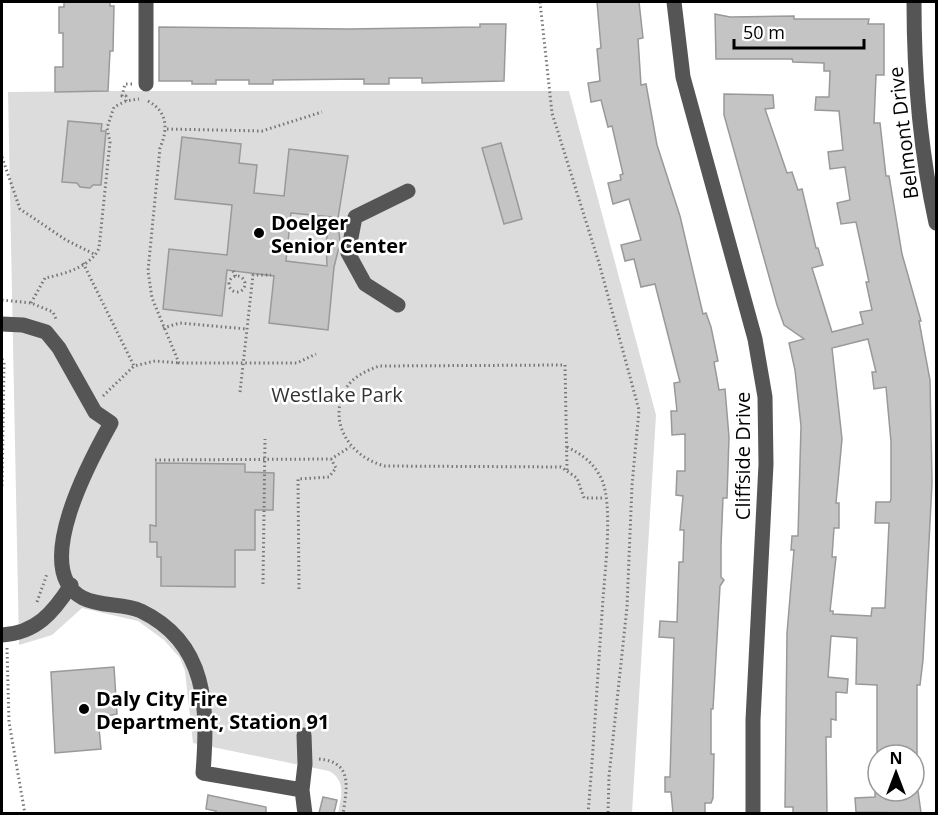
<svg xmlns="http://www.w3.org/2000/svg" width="938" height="815" font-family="'Open Sans',sans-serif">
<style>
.green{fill:#dcdcdc}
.building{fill:#c4c4c4;stroke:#999;stroke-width:1.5;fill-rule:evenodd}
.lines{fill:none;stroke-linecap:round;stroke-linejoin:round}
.path{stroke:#777;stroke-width:3;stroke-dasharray:1.5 3;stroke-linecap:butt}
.minor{stroke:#555;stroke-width:15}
.poi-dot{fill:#000;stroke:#fff;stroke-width:2}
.labels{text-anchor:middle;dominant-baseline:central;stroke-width:5;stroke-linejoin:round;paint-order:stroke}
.street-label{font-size:20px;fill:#000;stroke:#fff}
.poi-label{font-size:20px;font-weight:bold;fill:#000;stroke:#fff;text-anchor:start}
.park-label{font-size:20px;fill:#333;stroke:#fff}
</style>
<rect width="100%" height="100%" fill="#fff"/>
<path class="green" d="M108,91H569L656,415L632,813H338C341,797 347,781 329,771L193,743L185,671L180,658L164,640L138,621L82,608L52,635L19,645L8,92Z"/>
<path class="building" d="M64,2H110V6H114L113,51H110L108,91L55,92V67H63V33H59V7H64Z
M597,2H639L643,38L638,39L641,85L646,84L657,145L680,216L703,314L706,313L711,327L718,361L714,362L719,390L725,389L729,437L727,498H723L721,545V577L724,580L720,586L713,709H711V754H714L713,798L711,803H705V813H673L671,792H665V777H670L674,638L659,637L660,621L677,622L679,562H683L684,530H680L683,496L676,495L677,471H685V434L672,435L671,411H677L674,383L680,382L655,284L641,287L634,259L625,261L621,245L641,240L629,199L613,204L608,183L621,180L620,175L623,174L612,126L608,127L601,100L591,102L588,83L600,81L597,49L601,48Z
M715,14L730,17L794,16V19H869L868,24H884V75H876L874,123H880L886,176H889L902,254L921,321H919L930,380L932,483L923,660L920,685H917V755H877V685L856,684L857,638L831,636L828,677L848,679L847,693L836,692V720L831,719V737H826L827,813H793V807H785L787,633L794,550H791L792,536H798L801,426L795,370L789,343L804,339L784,325L777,305L724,115V94L773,95L774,108L765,109L787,173L792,172L798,190L802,189L816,248H818L823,265L812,268L832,332L863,324L860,312L872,310L866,282H869L856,222L841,224L837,203L850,200L845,167L830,169L828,152L843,150L839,111L815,110L816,97H829L830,71H824V63L793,62L792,59H716ZM868,339L876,372H872L874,389L886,387L891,442V499L890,502H876L875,523H889L885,608H872L871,616L833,614V611H830L836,557H832L834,528H839V503H836L842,439L832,348Z
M480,24H506L504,81L422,83V78H389V84H364V79L273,80V84H249V80H216V84H192V81H159V27L348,29L480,27Z
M68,121L102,124L101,131H106L101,185H93L90,188L80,187L77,183L62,182Z
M182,137L241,144L239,163L257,165L254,193L284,196L289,149L348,156L338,218L340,243L334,267L328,330L269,323L274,276L227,270L222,316L163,309L169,249L227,255L232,205L175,199ZM291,213L332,217L326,241L327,266L286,261Z
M501,143L522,219L504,224L482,148Z
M156,463L245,464V472L274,473L273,510H255V550H235V587L161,586V557H157V542H150V525L156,526Z
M114,667L117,714L98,718L101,749L55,753L51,672Z
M875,791H918L921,813L856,812L855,798L875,797Z
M208,795L266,807V813H215L216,811L206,809Z
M323,797L337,800L334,813H319Z"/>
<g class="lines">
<path class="path" d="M540,2L552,113L599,263L639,410L632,485L627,607L609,776L608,814
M132,84H125L122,96H126V101L139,99
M148,101C168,112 168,129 160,148L148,271L152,298L179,363H297L316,354
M167,129L262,131L322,112
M2,157L20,209L66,240L96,255
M83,263L134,366L155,361L179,363
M233,271L236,277
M229 284a8 8 0 1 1 16 0a8 8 0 1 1-16 0Z
M2,300L31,303L53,312L56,319
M31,303L45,278C64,274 91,267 99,248L110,142L107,128L114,107L126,101
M163,328L180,323L247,329
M2,359L4,362L2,488
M240,392L253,275H271
M103,396L134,366
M567,447C583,455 594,463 602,480C613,506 605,570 603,599C598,670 594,742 588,814
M155,460L331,459L350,447
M567,470L565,365L379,366C366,371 352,377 345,390C327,424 352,458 385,466L561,467L577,478L584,498H605
M263,584L265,439
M299,589L298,479L329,477L336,468L331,459
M37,602L47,574
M7,648L9,722L25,814
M319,759C353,762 347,787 343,814"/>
<path class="minor" d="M146,2V84
M674,2L683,77L755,339L765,397L766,464L753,720V814
M914,2C914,77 920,150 936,223
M398,305L365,284L348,253L355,217L408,191
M2,324L23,325L46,332L59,348L95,412L111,423C92,457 29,570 83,598C101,607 123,603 141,611C208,643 208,708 203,773L302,790L305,814
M2,635C36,633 53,613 71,585
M302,790L305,764L304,735"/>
</g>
<g class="poi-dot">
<circle cx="259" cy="233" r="6"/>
<circle cx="84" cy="709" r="6"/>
</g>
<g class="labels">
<g class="street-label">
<text transform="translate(903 133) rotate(-97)">Belmont Drive</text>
<text transform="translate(742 456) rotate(-90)">Cliffside Drive</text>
</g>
<g class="poi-label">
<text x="271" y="222">Doelger<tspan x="271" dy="23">Senior Center</tspan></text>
<text x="96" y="698">Daly City Fire<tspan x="96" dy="23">Department, Station 91</tspan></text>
</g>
<g class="park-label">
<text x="337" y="394">Westlake Park</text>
</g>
</g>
<rect width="938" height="815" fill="none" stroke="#000000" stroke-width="6"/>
<g transform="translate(896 773)"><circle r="28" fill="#ffffff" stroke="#999999" stroke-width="1.5"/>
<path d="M0-4.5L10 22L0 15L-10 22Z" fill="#000000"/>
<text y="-9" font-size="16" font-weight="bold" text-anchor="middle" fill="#000000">N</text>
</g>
<path d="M734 39v9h130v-9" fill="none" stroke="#000000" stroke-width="3"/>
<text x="743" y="39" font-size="18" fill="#000000" stroke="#ffffff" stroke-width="4.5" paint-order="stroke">50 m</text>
</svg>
